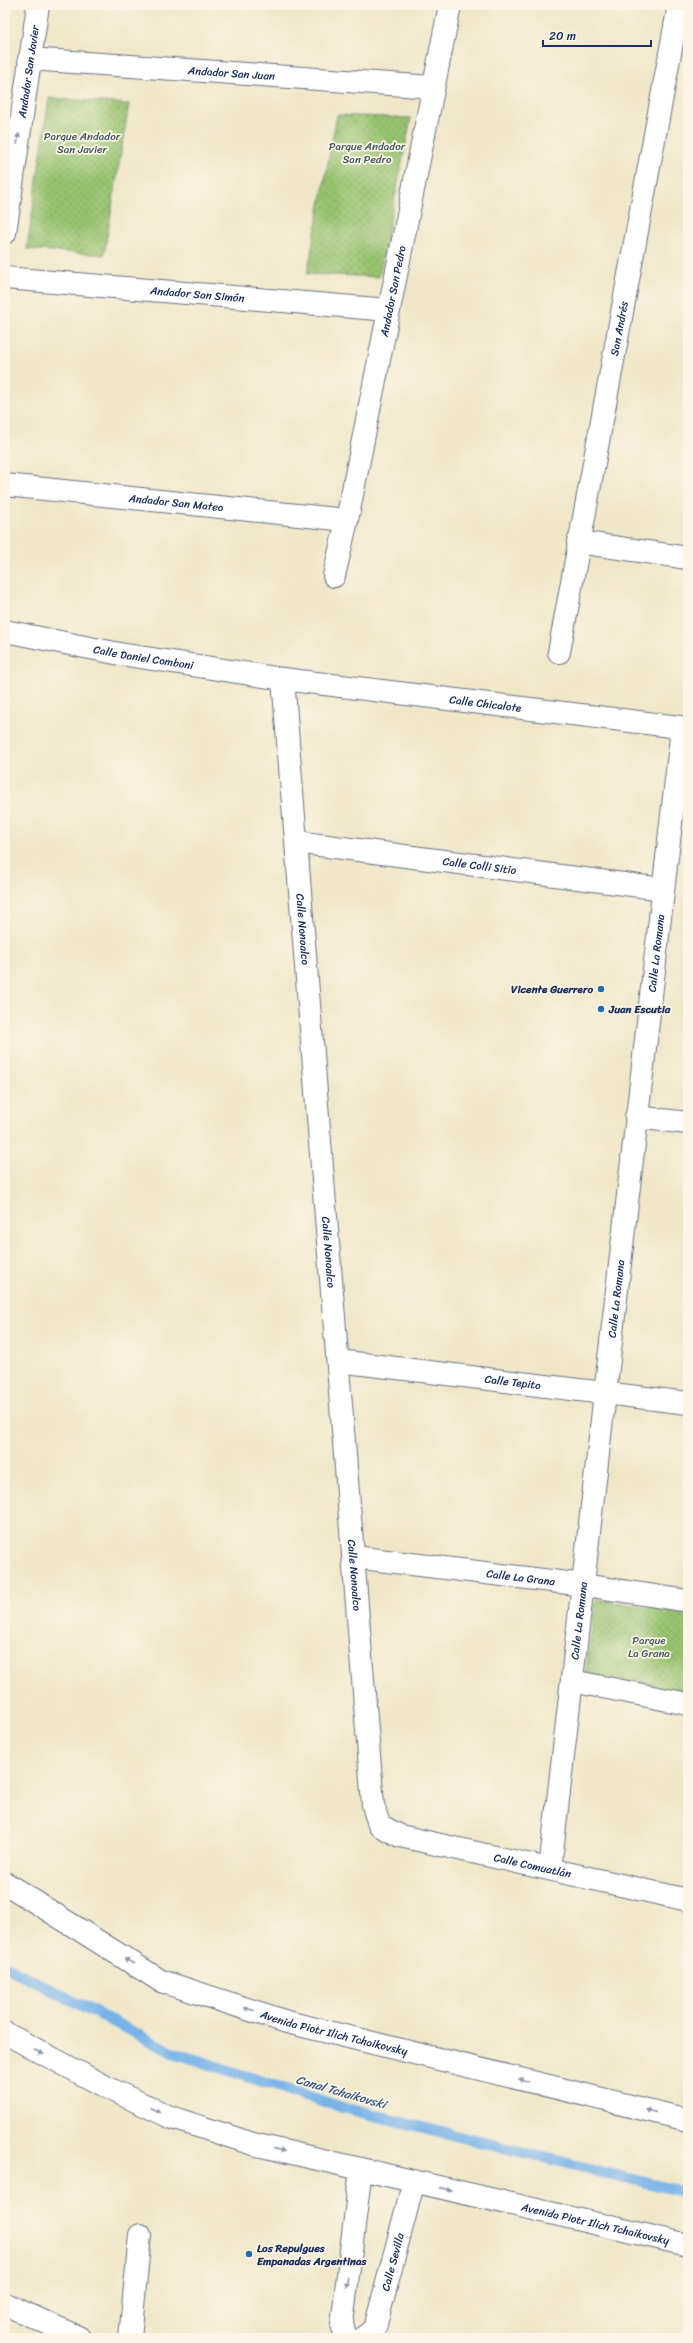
<svg xmlns="http://www.w3.org/2000/svg" width="693" height="2343" font-family="Sriracha,sans-serif">
<style>
.park{fill:url(#park-dots);stroke:#597967}
.lines{fill:none;stroke-linecap:round;stroke-linejoin:round}
.stream{stroke:#77b3e9;stroke-width:11}
.pedestrian-casing{stroke:#666f83;stroke-width:24}
.minor-casing{stroke:#666f83;stroke-width:24}
.tertiary-casing{stroke:#666f83;stroke-width:24}
.pedestrian{stroke:#fff;stroke-width:22}
.minor{stroke:#fff;stroke-width:22}
.tertiary{stroke:#fff;stroke-width:22}
.oneway{fill:#8d97ae}
.poi-dot{fill:#1f6fb2;stroke:#fcf5e5;stroke-width:1.5}
.labels{text-anchor:middle;dominant-baseline:central;stroke-width:3.5;stroke-linejoin:round;paint-order:stroke}
.street-label{font-size:11px;fill:#1b2f5e;stroke:#fcf5e5}
.park-label{font-size:11px;fill:#405b63;stroke:#fcf5e5}
.poi-label{font-size:11px;font-weight:bold;fill:#1b2f5e;stroke:#fcf5e5;text-anchor:start}
.water-label{font-size:12px;font-style:italic;fill:#375788;stroke:#fcf5e5}
</style>
<defs>
<pattern id="park-dots" width="8" height="8" patternUnits="userSpaceOnUse"><rect width="8" height="8" fill="#97c370"/><path d="M2 2h.1M6 6h.1" fill="none" stroke="#7a9f5f" stroke-width="1.8" stroke-linecap="round"/></pattern>
</defs>
<rect width="100%" height="100%" fill="#fcf5e5"/>
<filter id="ink" filterUnits="userSpaceOnUse"><feTurbulence type="fractalNoise" baseFrequency=".025" numOctaves="2"/><feDisplacementMap in="SourceGraphic" scale="8" xChannelSelector="R" yChannelSelector="G"/><feConvolveMatrix kernelMatrix="1 2 1 2 8 2 1 2 1" color-interpolation-filters="sRGB"/></filter>
<filter id="wash" filterUnits="userSpaceOnUse"><feTurbulence type="fractalNoise" baseFrequency=".012" numOctaves="4" result="noise"/><feDisplacementMap in="SourceGraphic" scale="16" xChannelSelector="R" yChannelSelector="G"/><feGaussianBlur stdDeviation="0.9" result="paint"/><feColorMatrix in="noise" values="0 0 0 0 0 0 0 0 0 0 0 0 0 0 0 0 0 1.4 0 .05"/><feComposite in="paint" operator="in"/></filter>
<g filter="url(#wash)">
<rect width="100%" height="100%" fill="#f0e7c9"/>
<path class="park" d="M49,98L129,104L104,255L27,249Z
M337,115L411,118L379,277L307,274Z
M596,1599L688,1614V1693L585,1676Z"/>
<g class="lines">
<path class="stream" d="M5,1966L172,2052L344,2108L688,2193"/>
</g>
</g>
<g filter="url(#ink)">
<g class="lines">
<defs>
<g id="pedestrian">
<path id="s1" d="M296,842L663,889"/>
</g>
<g id="minor">
<path id="s2" d="M29,59L433,87"/>
<path id="s3" d="M5,233L38,5"/>
<path id="s4" d="M5,278L389,310"/>
<path id="s5" d="M5,485L347,520"/>
<path d="M578,542L688,558"/>
<path id="s6" d="M334,576L347,520L450,5"/>
<path id="s7" d="M5,631L120,654L283,679L688,728"/>
<path id="s8" d="M559,652L679,5"/>
<path id="s9" d="M283,679L373,1805L379,1825L400,1836L688,1900"/>
<path d="M636,1117L688,1123"/>
<path id="s10" d="M338,1361L688,1403"/>
<path id="s11" d="M354,1557L584,1585L688,1601"/>
<path d="M572,1681L688,1704"/>
<path id="s12" d="M550,1869L682,728"/>
<path d="M5,2304L80,2338"/>
<path d="M130,2338L140,2235"/>
<path d="M346,2338L342,2324L361,2169"/>
<path id="s13" d="M363,2338L375,2328L414,2181"/>
</g>
<g id="tertiary">
<path id="s14" d="M5,1883L161,1981L287,2022L688,2120"/>
<path id="s15" d="M5,2033L108,2088L170,2117L253,2144L688,2245"/>
</g>
</defs>
<use href="#pedestrian" class="pedestrian-casing"/>
<use href="#minor" class="minor-casing"/>
<use href="#tertiary" class="tertiary-casing"/>
<use href="#pedestrian" class="pedestrian"/>
<use href="#minor" class="minor"/>
<use href="#tertiary" class="tertiary"/>
</g>
<defs><path id="oneway-solid" d="M-6-.8H1V-3.2L6.5 0L1 3.2V.8H-6Z"/></defs>
<g class="oneway">
<use href="#oneway-solid" transform="translate(18 139) rotate(-82)"/>
<use href="#oneway-solid" transform="translate(129 1961) rotate(-149)"/>
<use href="#oneway-solid" transform="translate(249 2009) rotate(-162)"/>
<use href="#oneway-solid" transform="translate(39 2052) rotate(28)"/>
<use href="#oneway-solid" transform="translate(524 2080) rotate(-166)"/>
<use href="#oneway-solid" transform="translate(155 2110) rotate(24)"/>
<use href="#oneway-solid" transform="translate(650 2111) rotate(-166)"/>
<use href="#oneway-solid" transform="translate(279 2150) rotate(13)"/>
<use href="#oneway-solid" transform="translate(446 2189) rotate(13)"/>
<use href="#oneway-solid" transform="translate(347 2282) rotate(97)"/>
</g>
</g>
<g class="poi-dot">
<circle cx="601" cy="989" r="4"/>
<circle cx="601" cy="1009" r="4"/>
<circle cx="249" cy="2254" r="4"/>
</g>
<g class="labels">
<g class="street-label">
<text stroke="none"><textPath href="#s3" startOffset="163">Andador San Javier</textPath></text>
<text stroke="none"><textPath href="#s2" startOffset="203">Andador San Juan</textPath></text>
<text stroke="none"><textPath href="#s6" startOffset="291">Andador San Pedro</textPath></text>
<text stroke="none"><textPath href="#s4" startOffset="193">Andador San Simón</textPath></text>
<text stroke="none"><textPath href="#s8" startOffset="329">San Andrés</textPath></text>
<text stroke="none"><textPath href="#s5" startOffset="172">Andador San Mateo</textPath></text>
<text stroke="none"><textPath href="#s7" startOffset="141">Calle Daniel Comboni</textPath></text>
<text stroke="none"><textPath href="#s7" startOffset="486">Calle Chicalote</textPath></text>
<text stroke="none"><textPath href="#s1" startOffset="185">Calle Colli Sitio</textPath></text>
<text stroke="none"><textPath href="#s9" startOffset="251">Calle Nonoalco</textPath></text>
<text stroke="none"><textPath href="#s12" startOffset="922">Calle La Romana</textPath></text>
<text stroke="none"><textPath href="#s9" startOffset="575">Calle Nonoalco</textPath></text>
<text stroke="none"><textPath href="#s12" startOffset="574">Calle La Romana</textPath></text>
<text stroke="none"><textPath href="#s10" startOffset="176">Calle Tepito</textPath></text>
<text stroke="none"><textPath href="#s9" startOffset="899">Calle Nonoalco</textPath></text>
<text stroke="none"><textPath href="#s11" startOffset="168">Calle La Grana</textPath></text>
<text stroke="none"><textPath href="#s12" startOffset="250">Calle La Romana</textPath></text>
<text stroke="none"><textPath href="#s9" startOffset="1310">Calle Comuatlán</textPath></text>
<text stroke="none"><textPath href="#s14" startOffset="365">Avenida Piotr Ilich Tchaikovsky</textPath></text>
<text stroke="none"><textPath href="#s15" startOffset="624">Avenida Piotr Ilich Tchaikovsky</textPath></text>
<text stroke="none"><textPath href="#s13" startOffset="84">Calle Sevilla</textPath></text>
</g>
<g class="park-label">
<text x="82" y="136">Parque Andador<tspan x="82" dy="13">San Javier</tspan></text>
<text x="367" y="146">Parque Andador<tspan x="367" dy="13">San Pedro</tspan></text>
<text x="649" y="1640">Parque<tspan x="649" dy="13">La Grana</tspan></text>
</g>
<g class="poi-label">
<text x="593" y="989" text-anchor="end">Vicente Guerrero</text>
<text x="609" y="1009">Juan Escutia</text>
<text x="257" y="2248">Los Repulgues<tspan x="257" dy="13">Empanadas Argentinas</tspan></text>
</g>
<g class="water-label">
<text transform="translate(341 2092) rotate(16)">Canal Tchaikovski</text>
</g>
</g>
<rect width="693" height="2343" fill="none" stroke="#fcf5e5" stroke-width="20"/>
<path d="M543 40v6h108v-6" fill="none" stroke="#1b2f5e" stroke-width="2"/>
<text x="549" y="40" font-size="12" fill="#1b2f5e" stroke="#fcf5e5" stroke-width="3" paint-order="stroke">20 m</text>
</svg>
